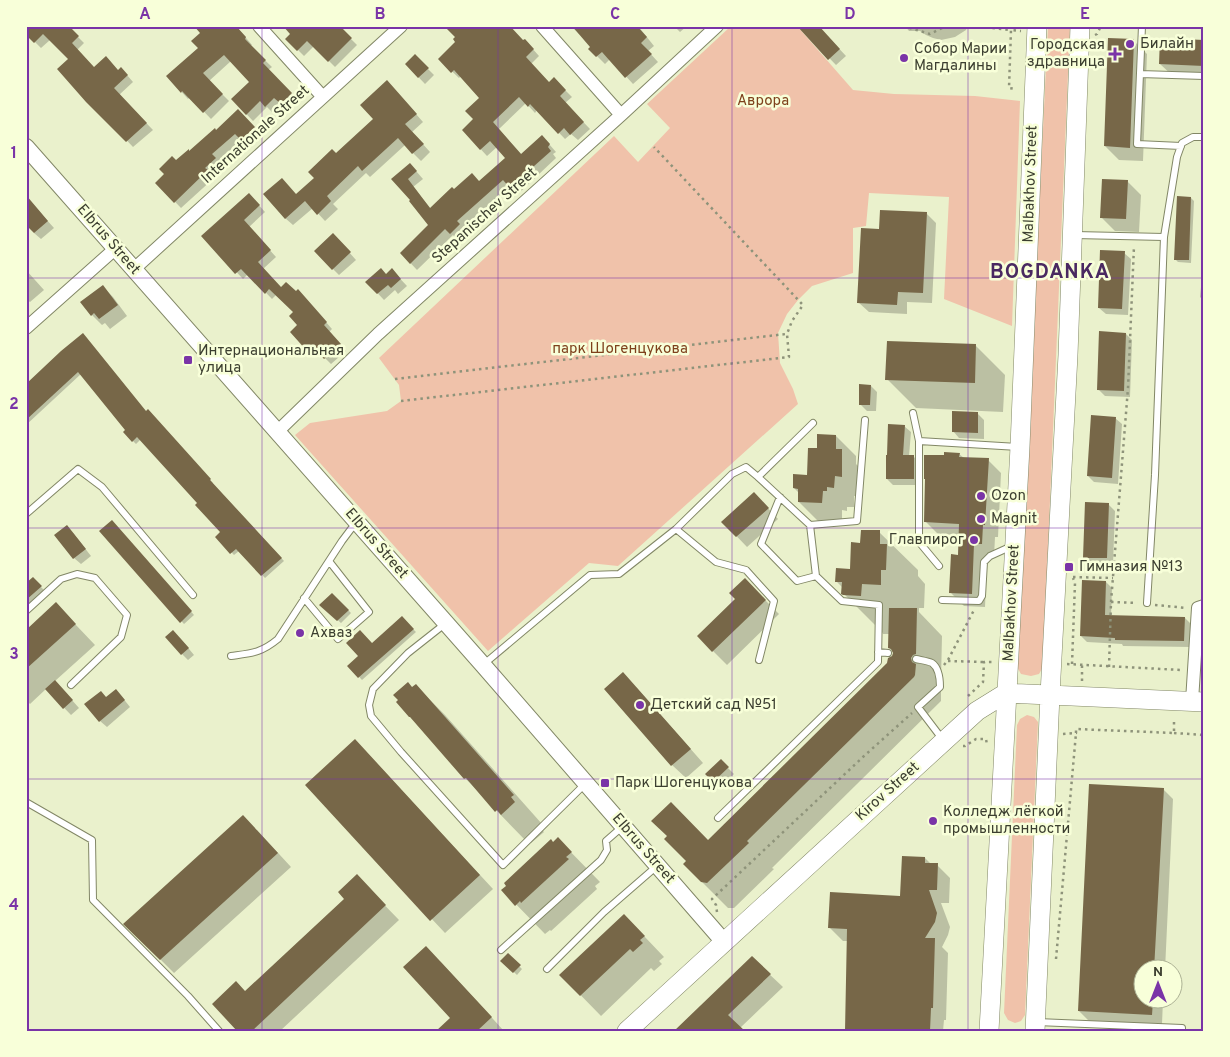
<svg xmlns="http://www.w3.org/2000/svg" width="1230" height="1057" font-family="Overpass,sans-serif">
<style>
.green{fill:#f0c2aa}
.shadow{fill:#0003}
.building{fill:#776748}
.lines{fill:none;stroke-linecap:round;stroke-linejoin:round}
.service-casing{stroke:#828766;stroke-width:8}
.minor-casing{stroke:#828766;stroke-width:14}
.tertiary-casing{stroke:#828766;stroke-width:18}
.secondary-casing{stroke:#828766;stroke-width:20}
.path{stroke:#8e937a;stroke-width:2.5;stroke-dasharray:2.5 4;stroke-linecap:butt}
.service{stroke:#fff;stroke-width:6}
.minor{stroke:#fff;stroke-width:12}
.tertiary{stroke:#fff;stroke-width:16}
.secondary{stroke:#fff;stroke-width:19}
.grid{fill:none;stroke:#7a34a7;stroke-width:1;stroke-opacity:0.55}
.poi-dot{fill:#7a34a7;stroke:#f8ffd9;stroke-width:2}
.labels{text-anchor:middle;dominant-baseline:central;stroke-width:5;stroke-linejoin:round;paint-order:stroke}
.poi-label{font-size:15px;fill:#3c3f30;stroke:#f8ffd9;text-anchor:start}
.park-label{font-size:15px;fill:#7e411c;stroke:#f8ffd9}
.street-label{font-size:15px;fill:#3c3f30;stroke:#f8ffd9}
.district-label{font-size:20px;font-weight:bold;letter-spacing:1px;fill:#4a2961;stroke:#f8ffd9}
.neatline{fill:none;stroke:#7a34a7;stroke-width:2}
.grid-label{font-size:16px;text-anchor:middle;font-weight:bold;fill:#7a34a7}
</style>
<rect width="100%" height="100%" fill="#eaf1cc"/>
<path class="green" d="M731,26H797L853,90L894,94L975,96L1020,101L1012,326L944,299L949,197L869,193L866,226L853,228V273L812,286L798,300L787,314L778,333L780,363L793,389L798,404L618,566L589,563L488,651L295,435L310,423L387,411L401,401L399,385L379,358L614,136L638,162L670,128L647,104Z
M1048,26H1070L1043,667L1039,674L1031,676L1021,674L1017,667Z
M1027,715L1034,717L1038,722L1025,1015L1021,1021L1015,1023L1008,1020L1004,1013L1017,725L1020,719Z"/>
<path class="shadow" d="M67,26L84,43L77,50L94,69L118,71L127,75L133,82L119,95L153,130L133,147L59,69L69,59L50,40L41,48L26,33Z
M236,26L252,45L250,46L272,67L268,70L298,101L288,110L282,104L272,112L267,107L253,121L232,99L251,82L231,61L209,81L229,101L211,119L190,97L188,99L168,77Z
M338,26L357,45L335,67L314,46L304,56L287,39Z
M571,26H638L654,46L648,51L658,62L633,84L610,59L605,64L590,49L592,48L580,34H579Z
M674,26H687L680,32Z
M818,26L846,56L836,65L799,27Z
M905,26H968L966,30L955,37L941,40L933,38L926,35L920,31H909Z
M1134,41L1147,54L1143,161L1119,160L1105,146Z
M1204,41V78L1174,77L1160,64Z
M523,42L531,47L539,56L531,64L549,84L554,79L572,97L565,103L590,129L578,140L571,134L565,139L537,110L535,113L526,103L499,129L522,155L549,144L556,152L553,154L556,158L518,194L510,187L462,228L466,232L457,240L453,235L417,270L401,253L430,225L412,200L393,179L416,171L423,179L413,187L431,209L454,191L479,182L506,158L497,147L487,156L463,130L475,119L481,98L461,76L459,78L439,59Z
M415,56L434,75L425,84L406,64Z
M394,89L423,122L412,132L430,152L421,161L405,145L370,177L366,173L333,204L338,209L325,221L313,208L293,225L285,218L297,195L316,178L336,154L375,119Z
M238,111L260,134L248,145L242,139L218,162L222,166L211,175L214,178L181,208L157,183L176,162L217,132Z
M1127,181L1141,195L1139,232L1115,231L1102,218Z
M249,194L265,212L249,227L276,257L263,269L282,289L296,293L304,297L332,329L329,332L346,351L331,364L319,352L314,357L291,332L299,325L295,312L276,295L272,299L248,274L243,279L203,236Z
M1191,198L1194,201L1191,263L1178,262L1175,259Z
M37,209L54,228L41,239L34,233Z
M926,213L936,223L932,303L907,302V314L869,312L858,302L881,230Z
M340,242L356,260L339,275L333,269Z
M1124,253L1131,259L1128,315L1106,314L1099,308Z
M26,270L44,290L30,302L26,299Z
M392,270L407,286L398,294L395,290L384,300L367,282L386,275Z
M103,287L113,297L127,316L110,329L105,323L102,325L92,315L82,302Z
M1201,287H1204V301L1200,297Z
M1126,334L1132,340L1130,397L1105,396L1098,389Z
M976,346L1005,375L1003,412L916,408L887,379Z
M61,352L146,412L150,414L213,483H212L284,561L265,578L239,551L234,555L217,537L222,532L199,504L141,439L136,444L124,432L126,430L81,374L26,425V385Z
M871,386L877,392L876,411H867L860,404Z
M978,414L984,420V439L959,438L953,431Z
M1115,418L1122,424L1118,484L1094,482L1088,476Z
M904,426L911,432L909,456H913L920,463V485H893L887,479Z
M836,436L856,456V464L862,470L861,496H854V507H847V511L842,510V523L819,522L799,502V493L794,488L809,476L818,449Z
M959,454L964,458L988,460L1001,473L998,537H995L994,557H987L985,607L964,606L951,593L959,556L960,535L938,534L925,521L946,457Z
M764,504L778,519L747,547L723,522Z
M1108,504L1115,511L1113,564H1091L1085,557Z
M112,522L194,615L184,624L101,532Z
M879,532L918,570V576L925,584L924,608H919V612L942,636L941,680L939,681L937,685L941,691V701L772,868L774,869L734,908H728L684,864L889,664L893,657L894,653L889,647V634H883L882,632L843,593V588L837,582L851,570L861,544Z
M73,533L91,556L81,564L74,558Z
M33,579L47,593L26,613V585Z
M745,580L779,614L727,665L698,636L737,599Z
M1106,582L1112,588L1111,616L1185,618L1191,624V647L1123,646L1122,644L1087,642L1081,636Z
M332,594L351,613L341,623L321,605Z
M56,604L95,645L55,681L79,708L71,715L46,689L30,704L26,700V631Z
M402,618L416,632L362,680L349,666Z
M180,638L194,655L188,660L182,654Z
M416,686L445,715L542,824L539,827L544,832L531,843L527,839L525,840L465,778L413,689Z
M636,687L703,763L686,778L672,765L605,689Z
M122,697L130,707L107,727L100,721L106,698Z
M368,754L493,889L445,933L306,785Z
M721,761L734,774L721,787L707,774Z
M1163,789L1173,799L1165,970H1142V1000H1163L1162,1024L1089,1021L1079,1011Z
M257,830L291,867L174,973L125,924Z
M558,839L600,882L595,886L597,889L551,931L550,930L545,934L503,891Z
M925,858L931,864L937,865L950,878L949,903H941L950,927L948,935L942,947L948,953L946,1020H944L943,1031H846L848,941H843L829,927L901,897Z
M370,890L399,920L280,1031H239L245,992Z
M644,936L664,957L659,961L662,964L654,971L651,968L601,1016L561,975Z
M508,955L522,969L517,975L502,961Z
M752,958L783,987L740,1028L675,1031Z
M440,961L504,1031H438L452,1018Z"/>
<path class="building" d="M26,26H69L79,36L72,43L94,67L106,56L118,70L121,67L128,75L114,88L147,123L126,142L86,102L57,69L68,59L43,34L34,43L26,35Z
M194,26H236L246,37L245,39L266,60L263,63L292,93L281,104L274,98L265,107L260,101L246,115L231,99L249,82L224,55L203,73L223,94L203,113L182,91L181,93L166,76L198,48L191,41L200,33Z
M283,26H340L352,38L328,62L307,41L297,51L285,39L290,34Z
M444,26H510L523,40L525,39L534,49L526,57L549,82L554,77L566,90L560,96L584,122L570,135L564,128L558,134L530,104L528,107L519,97L493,122L521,154L542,135L550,144L548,147L551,151L533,167L534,168L510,188L503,180L457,221L460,224L450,234L445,229L410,264L400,253L428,225L409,201L410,200L391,179L410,163L417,171L408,179L430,208L452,187L454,189L472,173L479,181L505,158L490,141L480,150L462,130L473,119L465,111L479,98L454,70L451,73L438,59L455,42L453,39L455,37Z
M572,26H637L647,37L641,43L652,54L625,78L602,52L596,57L588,49L590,47Z
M797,26H819L840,49L828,60Z
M1108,38L1134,39L1130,148L1104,146Z
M1160,38L1204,40V66L1159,64Z
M415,54L429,68L418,78L405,64Z
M387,80L417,114L405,124L424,144L412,154L398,138L362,171L358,166L327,196L331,201L317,215L305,201L285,219L263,194L282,178L296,194L314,178L308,172L332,149L336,153L373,119L360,105Z
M238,109L255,127L241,140L235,134L212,154L216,158L205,168L208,170L174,203L155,183L164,174L159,169L172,156L176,160L189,149V151L215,128L216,130Z
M1102,179L1128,180L1126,219L1100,218Z
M249,193L260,205L244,220L271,250L258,262L281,287L286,282L296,291L298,289L327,322L324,325L341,344L324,359L313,346L307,351L290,332L297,325L289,316L293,312L269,289L265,294L241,269L235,274L201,236Z
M26,195L48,221L34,233L26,225Z
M1177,196L1191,197L1189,260H1174Z
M880,210L927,212L923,293L898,292L897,305L857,303L861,228L879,229Z
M333,233L351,252L332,270L314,251Z
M1100,250L1125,251L1122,309L1098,308Z
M381,268L386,274L392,268L401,279L391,288L388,285L377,294L365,282Z
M103,285L118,305L99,319L94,313L91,316L80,302Z
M1099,331L1126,333L1124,391L1097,390Z
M83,333L146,411L148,409L211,479L210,480L282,558L261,576L236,549L230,554L215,537L220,532L195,505L197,503L137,437L132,442L123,432L125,430L78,372L26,420V384L61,351Z
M887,341L976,344L975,383L885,380Z
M859,384L871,385L870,405H859Z
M952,411L978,412V433L952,432Z
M1091,415L1116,417L1112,478L1087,476Z
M888,424L905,425L903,455H914V479H886V455H887Z
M817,434L836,435V449H842V477L835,476L834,488L827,487V491H823L822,503L798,502V489L793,488V474L807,475L808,448H817Z
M944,452L960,453L959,457L989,458L985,525H983L982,544H974L972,594L949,593L951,554L958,555L959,524L924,522L925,479H924V455H944Z
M754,492L769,508L736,537L721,522Z
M1085,502L1109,503L1107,558H1083Z
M112,520L192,611L180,623L99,531Z
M67,525L86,549L73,559L54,535Z
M861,530H880V544H887L886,570H881V585L862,584L861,596L843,595L841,594L842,582H835L836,568L850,569L851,542L860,543Z
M33,577L42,586L26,600V583Z
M745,578L766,600L712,652L697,636L735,599L729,593Z
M1082,580L1106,581L1105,615L1185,617L1184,641L1115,640V638L1080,636Z
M332,593L349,610L337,621L319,605Z
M56,602L76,624L26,669V630Z
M889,608H917L916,654L913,655L911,658L912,662L916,664L915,675L914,677L747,841L749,843L707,883L701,882L683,864L686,861L664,839L667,836L651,821L671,802L708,840L887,663L888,658L892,656L893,653L891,649L888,648Z
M402,616L414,629L358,678L347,666L358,656L346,643L360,630L372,643Z
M173,630L189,648L181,655L165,637Z
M623,672L691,749L671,766L604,689Z
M55,680L73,700L63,709L45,689Z
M408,682L412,687L416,684L514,795L511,797L515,802L501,815L497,810L495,812L466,778L464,779L410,717H409L396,702L398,700L393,695Z
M116,689L125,700L99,722L84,704L101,691L106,697Z
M355,739L480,875L430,921L305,785Z
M721,759L729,767L713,782L705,774Z
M1089,784L1164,788L1154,970H1142V1000H1153L1152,1015L1078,1011Z
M243,815L278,853L160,960L123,924Z
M558,837L572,852L566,857L569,859L521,903L520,901L515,906L501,890L506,886L504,883L551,839L553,842Z
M902,856L925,857V863H938L937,890H929L937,913L935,922L925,938H935L933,1008H931L930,1031H845L847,929L828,928L830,892L900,896Z
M357,874L386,905L252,1031H237L212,1004L236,981L245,991L344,899L338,892Z
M624,914L645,936L640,940L643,943L633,952L630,949L580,996L559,975Z
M426,946L492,1017L477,1031H436L450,1018L403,967Z
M508,953L521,965L513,973L500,961Z
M752,956L771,974L728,1015L745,1031H674Z"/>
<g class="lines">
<defs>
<path id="service" d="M1142,26L1137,144L1181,146
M1140,74L1204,76
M1075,235L1164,237L1155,475L1147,603
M1164,237L1177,157L1182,143L1193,137H1204
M913,413L919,441
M780,497L761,544L797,581L816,576
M26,514L78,469L102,487L193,595
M810,525L857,521L865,420
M676,529L716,562L746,570L774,601L759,660
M939,566L919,542V441L1018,447
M304,598L338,639L369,612L329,561
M942,600L979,601L982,596L984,562L990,556L1012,546
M26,611L61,579L77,574L95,578L127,615L121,637L71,685
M446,623L408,653L373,689L369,705L371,716L401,752L503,865L585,784
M878,652L888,653
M231,656C252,653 261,653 278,639L342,541L351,529L357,524
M916,659C920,660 928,661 932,663C939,668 940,680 940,687L918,707L943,740
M484,664L590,575L619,574L676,529L732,474L746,467L758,477L813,423
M26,802L92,840L93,900L188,996L219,1031
M718,818L878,662L879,605L842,601L816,576L810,525L758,477
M501,950L601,860L607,850L606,841L622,827
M547,969L604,912L657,866
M1037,1022L1182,1028V1031"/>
<path id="minor" d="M259,26L322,96
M542,26L621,115
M134,269L401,26
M26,328L116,248
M277,432L378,334L621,115L717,26
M1192,701L1198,608L1204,606"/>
<path id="tertiary" d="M26,147L483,665L724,942"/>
<path id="secondary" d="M627,1031L977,711L1006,693L1204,702
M989,1031L1020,447L1037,26
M1035,1031L1050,695L1068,355L1080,26"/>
</defs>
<use href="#service" class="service-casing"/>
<use href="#minor" class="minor-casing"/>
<use href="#tertiary" class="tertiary-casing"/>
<use href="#secondary" class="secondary-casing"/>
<path class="path" d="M903,26L930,34L946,26
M973,26L1011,30L1009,88L1016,89
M1011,26V30L1021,31
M1095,35L1097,34L1101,26
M395,379L786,334
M401,401L789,357L787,334L792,321L803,305L654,147
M1073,577L1113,578
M1111,602L1137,603
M1155,605L1187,608
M948,661L984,662
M1067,664L1181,670
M1072,664L1075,583L1073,578
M944,665L948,660L974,610
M1109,667L1111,602L1128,388L1134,246
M1082,681V665
M968,696L983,682L984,662H993
M1174,733L1204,735
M1063,734L1076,733V729L1174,733V720
M963,746H965L976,739H986L987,745
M717,912L716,905L712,899L864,756L912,713
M1056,959L1076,733"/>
<use href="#service" class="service"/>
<use href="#minor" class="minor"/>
<use href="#tertiary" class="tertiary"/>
<use href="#secondary" class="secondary"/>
</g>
<path class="grid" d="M262,26V1031M498,26V1031M732,26V1031M968,26V1031M26,278H1204M26,528H1204M26,779H1204"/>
<g class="poi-dot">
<circle cx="1130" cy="44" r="5"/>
<path d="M1112.5 46.5h5v5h5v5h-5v5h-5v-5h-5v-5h5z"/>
<circle cx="904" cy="58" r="5"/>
<rect x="183" y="355" width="10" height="10" rx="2.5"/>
<circle cx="981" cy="496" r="5"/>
<circle cx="981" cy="519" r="5"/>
<circle cx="974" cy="540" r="5"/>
<rect x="1064" y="562" width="10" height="10" rx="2.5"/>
<circle cx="300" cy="633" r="5"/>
<circle cx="640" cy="705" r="5"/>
<rect x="600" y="778" width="10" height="10" rx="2.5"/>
<circle cx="933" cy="821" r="5"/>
</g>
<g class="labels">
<g class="poi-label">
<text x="1140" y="44">Билайн</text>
<text x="1105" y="45" text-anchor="end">Городская<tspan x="1105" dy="17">здравница</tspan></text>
<text x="914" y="49">Собор Марии<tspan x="914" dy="17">Магдалины</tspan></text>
<text x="198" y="351">Интернациональная<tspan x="198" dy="17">улица</tspan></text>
<text x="991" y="496">Ozon</text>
<text x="991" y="519">Magnit</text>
<text x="964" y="540" text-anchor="end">Главпирог</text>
<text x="1079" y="567">Гимназия №13</text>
<text x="310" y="633">Ахваз</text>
<text x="650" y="705">Детский сад №51</text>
<text x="615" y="783">Парк Шогенцукова</text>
<text x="943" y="812">Колледж лёгкой<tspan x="943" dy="17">промышленности</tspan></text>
</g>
<g class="park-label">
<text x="763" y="101">Аврора</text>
<text x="620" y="349">парк Шогенцукова</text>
</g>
<g class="street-label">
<text transform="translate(256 135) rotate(-42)">Internationale Street</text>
<text transform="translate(1031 184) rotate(-88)">Malbakhov Street</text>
<text transform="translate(485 216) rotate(-42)">Stepanischev Street</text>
<text transform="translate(108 240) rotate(49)">Elbrus Street</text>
<text transform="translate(376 544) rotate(49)">Elbrus Street</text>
<text transform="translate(1012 603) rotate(-87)">Malbakhov Street</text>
<text transform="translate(888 792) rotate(-42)">Kirov Street</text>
<text transform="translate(643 849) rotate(49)">Elbrus Street</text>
</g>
<g class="district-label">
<text x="1050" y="273">BOGDANKA</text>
</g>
</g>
<rect width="1230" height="1057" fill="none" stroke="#f8ffd9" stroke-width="55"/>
<g transform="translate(1158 984)"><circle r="24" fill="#f8ffd9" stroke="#adb295"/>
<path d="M0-4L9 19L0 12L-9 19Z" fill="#7a34a7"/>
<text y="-8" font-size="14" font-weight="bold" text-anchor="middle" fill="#3c3f30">N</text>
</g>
<rect x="28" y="28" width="1174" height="1002" class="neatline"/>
<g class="grid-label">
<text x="145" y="19">A</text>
<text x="380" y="19">B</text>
<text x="615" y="19">C</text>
<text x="850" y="19">D</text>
<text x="1085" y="19">E</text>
<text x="14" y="158">1</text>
<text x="14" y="409">2</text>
<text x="14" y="659">3</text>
<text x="14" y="910">4</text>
</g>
</svg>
